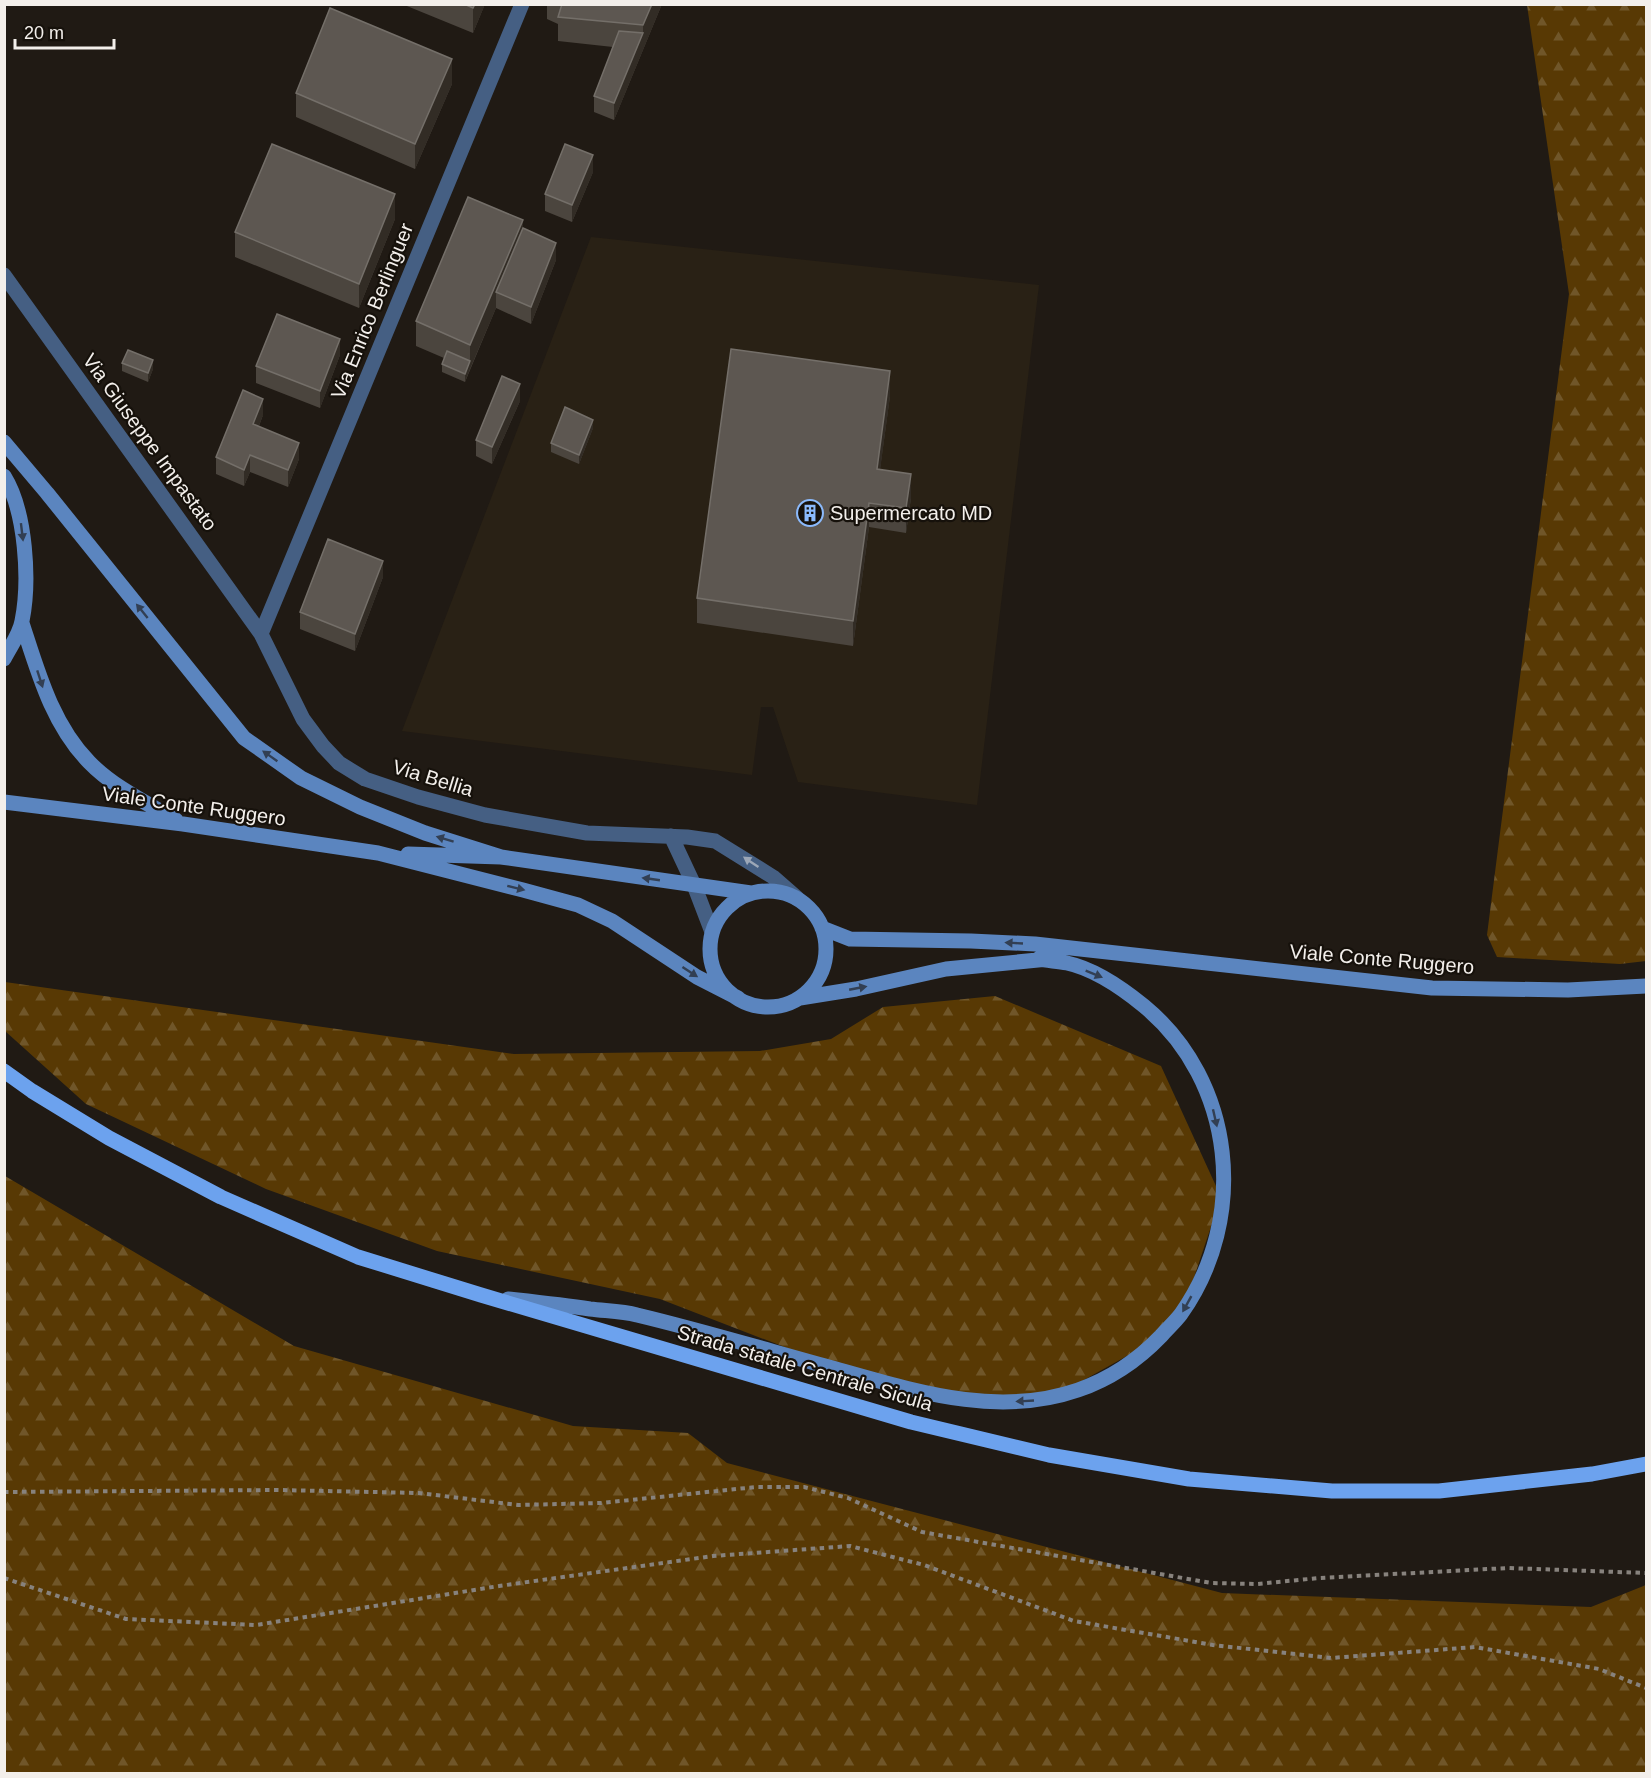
<svg xmlns="http://www.w3.org/2000/svg" width="1651" height="1778" font-family="Helvetica,sans-serif">
<style>
.built{fill:#292115}
.forest{fill:url(#forest-firs)}
.lines{fill:none;stroke-linecap:round;stroke-linejoin:round}
.path{stroke:#87827d;stroke-width:4;stroke-dasharray:4.5 4.5;stroke-linecap:butt}
.street{stroke:#455f83;stroke-width:15}
.secondary{stroke:#5b85bf;stroke-width:15}
.primary{stroke:#6ca2ee;stroke-width:15}
.wall{fill:#4b453e}
.shaded-wall{fill:#322c25}
.building{fill:#5d5751;stroke:#746f69;stroke-width:1.5}
.oneway{fill:#323f53}
.oneway2{fill:#9ca7b7}
.labels{text-anchor:middle;dominant-baseline:central;stroke-width:4.5;stroke-linejoin:round;paint-order:stroke}
.street-label{font-size:20px;fill:#f3efeb;stroke:#16110b}
.poi-label{font-size:20px;fill:#f3efeb;stroke:#16110b;text-anchor:start}
</style>
<defs>
<pattern id="forest-firs" width="22" height="20" patternUnits="userSpaceOnUse" patternTransform="scale(1.5)"><rect width="22" height="20" fill="#583904"/><path d="M5 1l3.5 6h-7zM16 11l3.5 6h-7z" fill="#705629"/></pattern>
</defs>
<rect width="100%" height="100%" fill="#201a14"/>
<path class="built" d="M591,237L1039,285L977,805L798,782L773,707H761L752,775L402,731Z"/>
<path class="forest" d="M1527,5H1646V961L1620,964L1497,957L1487,935L1569,294Z
M5,982L514,1054L760,1051L831,1039L883,1007L995,996L1161,1066L1221,1197L1177,1328L1039,1405L914,1397L660,1299L437,1251L266,1189L86,1104L5,1031Z
M5,1176L294,1346L573,1426L688,1433L727,1463L1222,1593L1591,1607L1646,1585V1773H5Z"/>
<g class="lines">
<path class="path" d="M4,1492L278,1490L419,1493L518,1505L601,1503L756,1487H804L848,1498L922,1532L1211,1583L1257,1584L1319,1578L1508,1568L1646,1573
M4,1578L126,1619L256,1625L499,1586L713,1556L850,1546L924,1565L1074,1621L1213,1645L1331,1658L1475,1647L1599,1669L1646,1688"/>
<path class="street" d="M4,275L261,634L303,719L323,746L339,763L365,779L418,797L485,815L587,833L687,837L715,841L773,877L797,898
M261,634L522,4
M671,836L694,885L712,932"/>
<path class="secondary" d="M4,442L47,493L244,738L301,778L360,807L425,833L501,857
M4,476C26,511 30,581 22,621C20,634 10,647 4,659
M22,623C38,672 52,724 89,762C113,787 147,803 176,820
M4,802L183,824L378,853L523,890L578,905L612,921L697,977L738,998
M408,854L501,857L751,893
M710 949a58 58 0 1 1 116 0a58 58 0 1 1-116 0Z
M822,928L850,939L971,941L1035,944L1432,988L1568,990L1646,986
M800,998L856,989L946,969L1048,959
M508,1299C535,1302 563,1305 590,1309C606,1311 622,1311 637,1315C704,1331 770,1351 836,1369C915,1391 997,1418 1078,1390C1110,1379 1138,1360 1161,1336C1167,1329 1175,1322 1181,1314C1249,1218 1235,1081 1144,1006C1122,988 1095,969 1067,963C1058,961 1048,961 1038,959"/>
<path class="primary" d="M4,1071L32,1091L109,1138L221,1197L358,1257L481,1295L911,1422L1049,1455L1189,1479L1332,1491H1439L1592,1474L1646,1464"/>
</g>
<path class="wall" d="M402,4H485L473,33Z
M547,4H662L614,120L594,112V96L613,47L558,41V24L547,19Z
M452,84L415,169L296,117V93Z
M593,172L572,222L545,211V194Z
M395,219L359,308L235,257V232Z
M523,228L556,260L531,324L496,308L465,382L442,372V364L444,358L416,346V321Z
M340,355L320,408L256,383V366Z
M122,363L153,369L148,382L122,371Z
M890,396L880,469L911,498L906,533L869,527L853,646L697,623V598Z
M520,401L492,464L476,456V440Z
M263,415L259,426L299,459L288,487L250,472L244,486L216,474V457Z
M593,428L579,464L551,452V443Z
M383,577L355,651L300,629V612Z"/>
<path class="shaded-wall" d="M475,4H485L473,33V8Z
M652,4H662L614,120V103L643,33V25Z
M452,59V84L415,169V144Z
M593,155V172L572,222V205Z
M395,194V219L359,308V284Z
M523,220V245L496,292V308L470,369V345Z
M556,243V260L531,324V307Z
M340,339V355L320,408V391Z
M153,360V369L148,382V373Z
M470,361V369L465,382V374Z
M890,371V396L877,493V469Z
M520,384V401L492,464V447Z
M263,399V415L253,441V424Z
M593,420V428L579,464V455Z
M299,443V459L288,487V470Z
M250,455V472L244,486V470Z
M911,474V498L906,533V508Z
M869,503V527L853,646V621Z
M383,561V577L355,651V634Z"/>
<path class="building" d="M464,4H475L473,8Z
M562,4H652L643,25L558,17Z
M330,8L452,59L415,144L296,93Z
M619,31L643,33L614,103L594,96Z
M272,144L395,194L359,284L235,232Z
M565,144L593,155L572,205L545,194Z
M468,197L523,220L470,345L416,321Z
M523,228L556,243L531,307L496,292Z
M277,314L340,339L320,391L256,366Z
M731,349L890,371L877,469L911,474L906,508L869,503L853,621L697,598Z
M128,350L153,360L148,373L122,363Z
M447,351L470,361L465,374L442,364Z
M502,376L520,384L492,447L476,440Z
M243,390L263,399L253,424L299,443L288,470L250,455L244,470L216,457Z
M565,407L593,420L579,455L551,443Z
M328,539L383,561L355,634L300,612Z"/>
<defs><path id="oneway-solid" d="M-6-.8H1V-3.2L6.5 0L1 3.2V.8H-6Z" transform="scale(1.5)"/></defs>
<g class="oneway">
<use href="#oneway-solid" transform="translate(22 532) rotate(83)"/>
<use href="#oneway-solid" transform="translate(142 611) rotate(-129)"/>
<use href="#oneway-solid" transform="translate(40 679) rotate(72)"/>
<use href="#oneway-solid" transform="translate(270 756) rotate(-145)"/>
<use href="#oneway-solid" transform="translate(445 839) rotate(-163)"/>
<use href="#oneway-solid" transform="translate(651 879) rotate(-172)"/>
<use href="#oneway-solid" transform="translate(516 888) rotate(14)"/>
<use href="#oneway-solid" transform="translate(1014 943) rotate(-177)"/>
<use href="#oneway-solid" transform="translate(690 972) rotate(33)"/>
<use href="#oneway-solid" transform="translate(1094 974) rotate(22)"/>
<use href="#oneway-solid" transform="translate(858 988) rotate(-11)"/>
<use href="#oneway-solid" transform="translate(1215 1118) rotate(77)"/>
<use href="#oneway-solid" transform="translate(1187 1304) rotate(119)"/>
<use href="#oneway-solid" transform="translate(1025 1401) rotate(177)"/>
</g>
<use class="oneway2" href="#oneway-solid" transform="translate(751 862) rotate(-146)"/>
<defs>
<symbol id="building-ring" viewBox="-11 -11 22 22"><circle r="9.5" fill="#16110b" stroke="#8bbafc" stroke-width="1.5"/><path d="M-4-6H4V6H1V3H-1V6H-4ZM-2.5-4.3h1.7v1.8h-1.7ZM.8-4.3h1.7v1.8H.8ZM-2.5-1h1.7V.8h-1.7ZM.8-1h1.7V.8H.8Z" fill="#8bbafc"/></symbol>
</defs>
<g fill-rule="evenodd">
<use href="#building-ring" x="795" y="498" width="30" height="30"/>
</g>
<g class="labels">
<g class="street-label">
<text transform="translate(372 311) rotate(-68)">Via Enrico Berlinguer</text>
<text transform="translate(150 442) rotate(54)">Via Giuseppe Impastato</text>
<text transform="translate(433 778) rotate(17)">Via Bellia</text>
<text transform="translate(194 806) rotate(8)">Viale Conte Ruggero</text>
<text transform="translate(1382 959) rotate(5)">Viale Conte Ruggero</text>
<text transform="translate(805 1368) rotate(16)">Strada statale Centrale Sicula</text>
</g>
<g class="poi-label">
<text x="830" y="513">Supermercato MD</text>
</g>
</g>
<rect width="1651" height="1778" fill="none" stroke="#f3efeb" stroke-width="12"/>
<path d="M15 39v9h99v-9" fill="none" stroke="#f3efeb" stroke-width="3"/>
<text x="24" y="39" font-size="18" fill="#f3efeb" stroke="#16110b" stroke-width="4.5" paint-order="stroke">20 m</text>
</svg>
